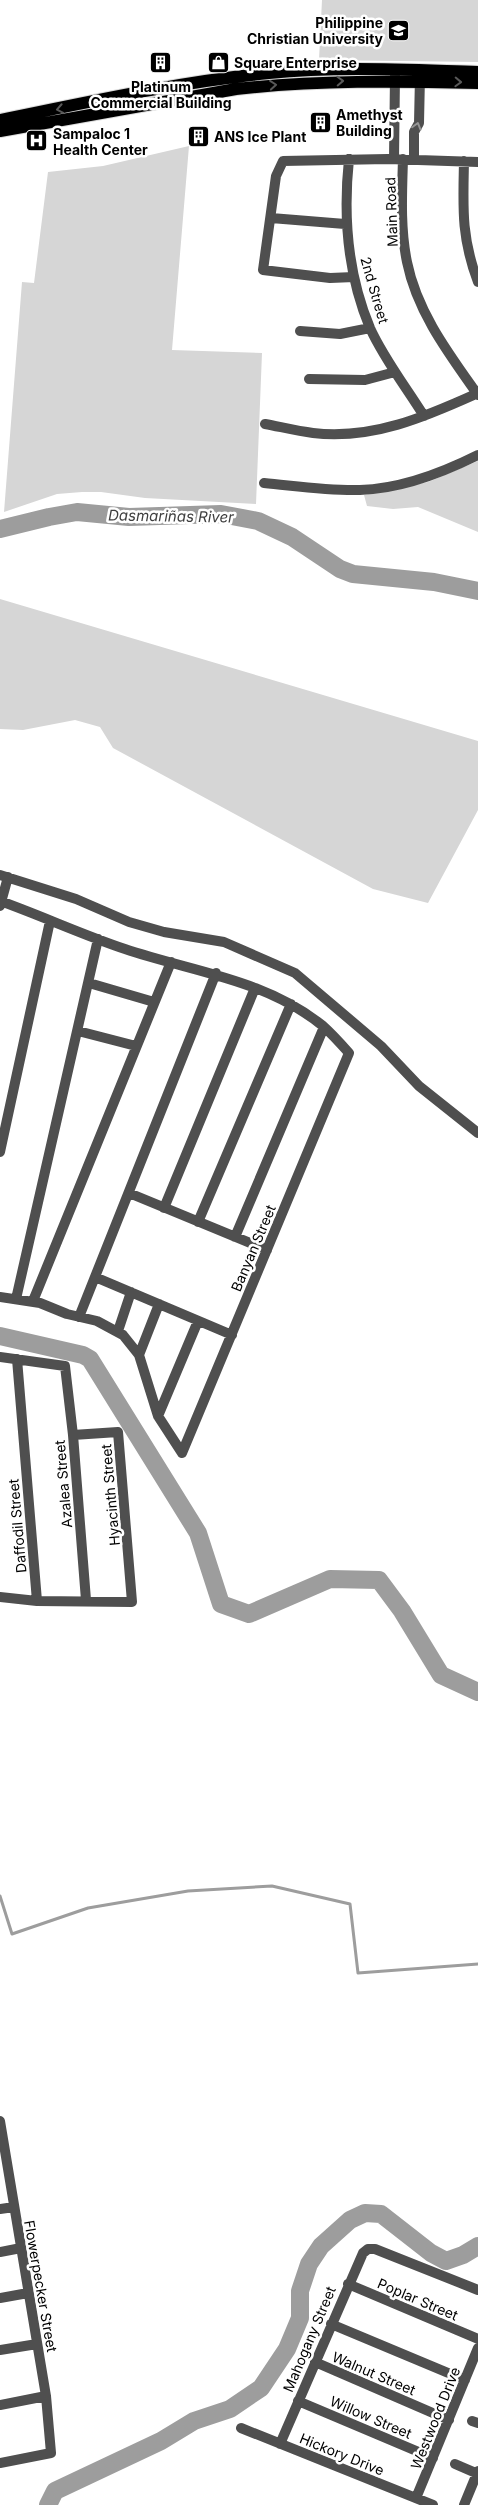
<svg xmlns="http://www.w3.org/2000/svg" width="478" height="2505" font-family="Inter,sans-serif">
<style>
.green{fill:#d6d6d6}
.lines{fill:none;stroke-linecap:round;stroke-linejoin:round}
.stream{stroke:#9d9d9d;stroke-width:3}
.river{stroke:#9d9d9d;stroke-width:18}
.primary-casing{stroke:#dbdbdb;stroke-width:14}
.minor{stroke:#4f4f4f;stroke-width:10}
.primary{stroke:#000;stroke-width:12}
.oneway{stroke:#595959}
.oneway2{stroke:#959595}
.labels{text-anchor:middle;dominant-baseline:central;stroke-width:5;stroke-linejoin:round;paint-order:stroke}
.poi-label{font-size:14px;font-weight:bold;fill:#000;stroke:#fff;text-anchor:start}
.street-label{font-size:14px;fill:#000;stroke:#fff}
.water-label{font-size:15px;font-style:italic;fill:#3e3e3e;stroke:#fff}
</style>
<rect width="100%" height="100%" fill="#fff"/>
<path class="green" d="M322,0H478V62L319,60Z
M189,146L172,350L262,353L256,504L145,498L101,492H82L57,494L4,512L22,282L34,283L48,172L103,166Z
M478,461V532L418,507L393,509L367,506L364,495L428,482Z
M0,599L478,741V810L428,903L373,889L113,748L100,727L75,720L23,730L0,729Z"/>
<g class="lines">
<path class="stream" d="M0,1896L12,1934L88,1908L188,1891L272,1886L350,1904L358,1973L478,1964"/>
<path class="river" d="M0,529L49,517L77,512L129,517L221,514L258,521L292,537L340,569L353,574L434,582L478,591
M0,1336L83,1355L90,1359L198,1533L221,1604L249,1614L330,1579L379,1580L402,1611L441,1675L478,1692
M48,2505L55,2491L161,2441L194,2421L230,2409L261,2388L287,2349L300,2318V2291L309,2264L321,2246L350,2220L365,2213L381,2214L431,2253L446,2261L463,2255L478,2246"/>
<defs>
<path id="primary" d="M0,120C89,102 179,82 269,73C338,66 409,70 478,72
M0,131L236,89C317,80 397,81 478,83"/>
</defs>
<use href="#primary" class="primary-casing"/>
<path class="minor" d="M349,159C343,216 347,273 370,328C384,359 406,387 424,416
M394,159L395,76
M403,159C402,193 400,228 407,262C417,312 449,354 478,395
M414,159V132L419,123L420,76
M464,161C463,208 461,237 478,282
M271,218L345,224
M354,277L330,278L263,270L276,176L283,161L388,159L478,162
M300,331L340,334L370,328
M309,379L365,380L395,372
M265,424C281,427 297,431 313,433C372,440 425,417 478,393
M264,483C296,486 328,491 360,490C401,489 442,473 478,455
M0,875L76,899L129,922L164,932L224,942L295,973L381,1046L419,1086L478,1133
M0,901C42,916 83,935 125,949C193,972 265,979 323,1026C332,1034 341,1044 349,1053L182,1453
M0,906L8,877
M89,983L154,1002
M78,1031L136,1046
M0,1152L50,921
M129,1193L267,1250
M164,1208L255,988
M198,1222L291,1004
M235,1237L324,1027
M95,1277L232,1335
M0,1297L40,1303L67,1314L97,1321L123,1335L139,1355L158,1416L182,1453
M16,1299L98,939
M33,1301L171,962
M79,1317L216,973
M118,1331L131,1292
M139,1355L159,1304
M0,1357L65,1366L73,1435L86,1600
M17,1359L37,1601
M158,1416L198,1321
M0,1597L37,1601L132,1602L118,1432L73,1435
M0,2121L46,2396L51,2453L0,2463
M0,2209L14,2207
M0,2252L21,2248
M348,2284L478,2339
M0,2298L28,2293
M331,2324L465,2380
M0,2350L37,2344
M315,2362L449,2420
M298,2401L433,2458
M0,2405L46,2396
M472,2421L478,2423
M241,2428L433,2505
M280,2444L363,2253L368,2249H375L478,2290
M455,2464L478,2474
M416,2498L478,2348
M464,2505L478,2471"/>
<use href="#primary" class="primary"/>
</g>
<defs><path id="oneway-chevron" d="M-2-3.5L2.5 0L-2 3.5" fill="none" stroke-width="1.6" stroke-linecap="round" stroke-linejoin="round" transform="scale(1.25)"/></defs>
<g class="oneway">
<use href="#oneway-chevron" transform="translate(340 81) rotate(-2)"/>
<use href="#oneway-chevron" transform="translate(458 82) rotate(2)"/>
<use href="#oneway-chevron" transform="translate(273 85) rotate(-5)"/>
<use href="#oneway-chevron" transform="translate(60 109) rotate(169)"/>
</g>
<use class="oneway2" href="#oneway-chevron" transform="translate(417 126) rotate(-74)"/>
<defs>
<symbol id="university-square" viewBox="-11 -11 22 22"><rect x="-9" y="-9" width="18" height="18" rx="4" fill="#000" stroke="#fff"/><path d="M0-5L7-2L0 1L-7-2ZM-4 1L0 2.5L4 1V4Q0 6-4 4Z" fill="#fff"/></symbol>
<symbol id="shop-square" viewBox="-11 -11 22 22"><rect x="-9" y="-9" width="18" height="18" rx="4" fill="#000" stroke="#fff"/><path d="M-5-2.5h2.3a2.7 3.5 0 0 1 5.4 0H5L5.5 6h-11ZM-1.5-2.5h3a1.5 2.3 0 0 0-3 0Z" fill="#fff"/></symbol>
<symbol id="building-square" viewBox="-11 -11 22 22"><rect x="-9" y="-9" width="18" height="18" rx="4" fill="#000" stroke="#fff"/><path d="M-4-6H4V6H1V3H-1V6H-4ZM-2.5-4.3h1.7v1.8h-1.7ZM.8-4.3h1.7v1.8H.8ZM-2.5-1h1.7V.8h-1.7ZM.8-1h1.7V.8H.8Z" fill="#fff"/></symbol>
<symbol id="hospital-square" viewBox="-11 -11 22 22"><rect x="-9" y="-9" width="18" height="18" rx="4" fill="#000" stroke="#fff"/><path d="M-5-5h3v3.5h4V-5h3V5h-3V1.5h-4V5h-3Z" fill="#fff"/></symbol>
</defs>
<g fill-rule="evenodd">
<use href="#university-square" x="386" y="18" width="25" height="25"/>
<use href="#shop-square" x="206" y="50" width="25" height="25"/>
<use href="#building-square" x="148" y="50" width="25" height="25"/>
<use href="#building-square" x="308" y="110" width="25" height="25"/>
<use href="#building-square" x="186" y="124" width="25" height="25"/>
<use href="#hospital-square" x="24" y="128" width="25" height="25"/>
</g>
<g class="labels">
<g class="poi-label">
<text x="383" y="22" text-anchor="end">Philippine<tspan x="383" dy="16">Christian University</tspan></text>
<text x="234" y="62">Square Enterprise</text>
<text x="161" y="86" text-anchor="middle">Platinum<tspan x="161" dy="16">Commercial Building</tspan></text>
<text x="336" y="114">Amethyst<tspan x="336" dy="16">Building</tspan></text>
<text x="53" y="133">Sampaloc 1<tspan x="53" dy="16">Health Center</tspan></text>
<text x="214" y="136">ANS Ice Plant</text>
</g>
<g class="street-label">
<text transform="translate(391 212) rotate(-92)">Main Road</text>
<text transform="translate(375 290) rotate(74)">2nd Street</text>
<text transform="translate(253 1248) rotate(-67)">Banyan Street</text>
<text transform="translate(63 1484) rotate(-95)">Azalea Street</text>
<text transform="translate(110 1495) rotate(-95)">Hyacinth Street</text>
<text transform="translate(17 1526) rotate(-95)">Daffodil Street</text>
<text transform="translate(41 2286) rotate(80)">Flowerpecker Street</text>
<text transform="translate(418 2299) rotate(23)">Poplar Street</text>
<text transform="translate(309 2339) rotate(-67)">Mahogany Street</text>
<text transform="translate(374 2373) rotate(23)">Walnut Street</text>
<text transform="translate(371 2417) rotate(23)">Willow Street</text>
<text transform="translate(435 2418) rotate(-68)">Westwood Drive</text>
<text transform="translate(342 2454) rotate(22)">Hickory Drive</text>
</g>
<g class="water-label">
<text transform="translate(171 516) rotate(1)">Dasmariñas River</text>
</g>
</g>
</svg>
